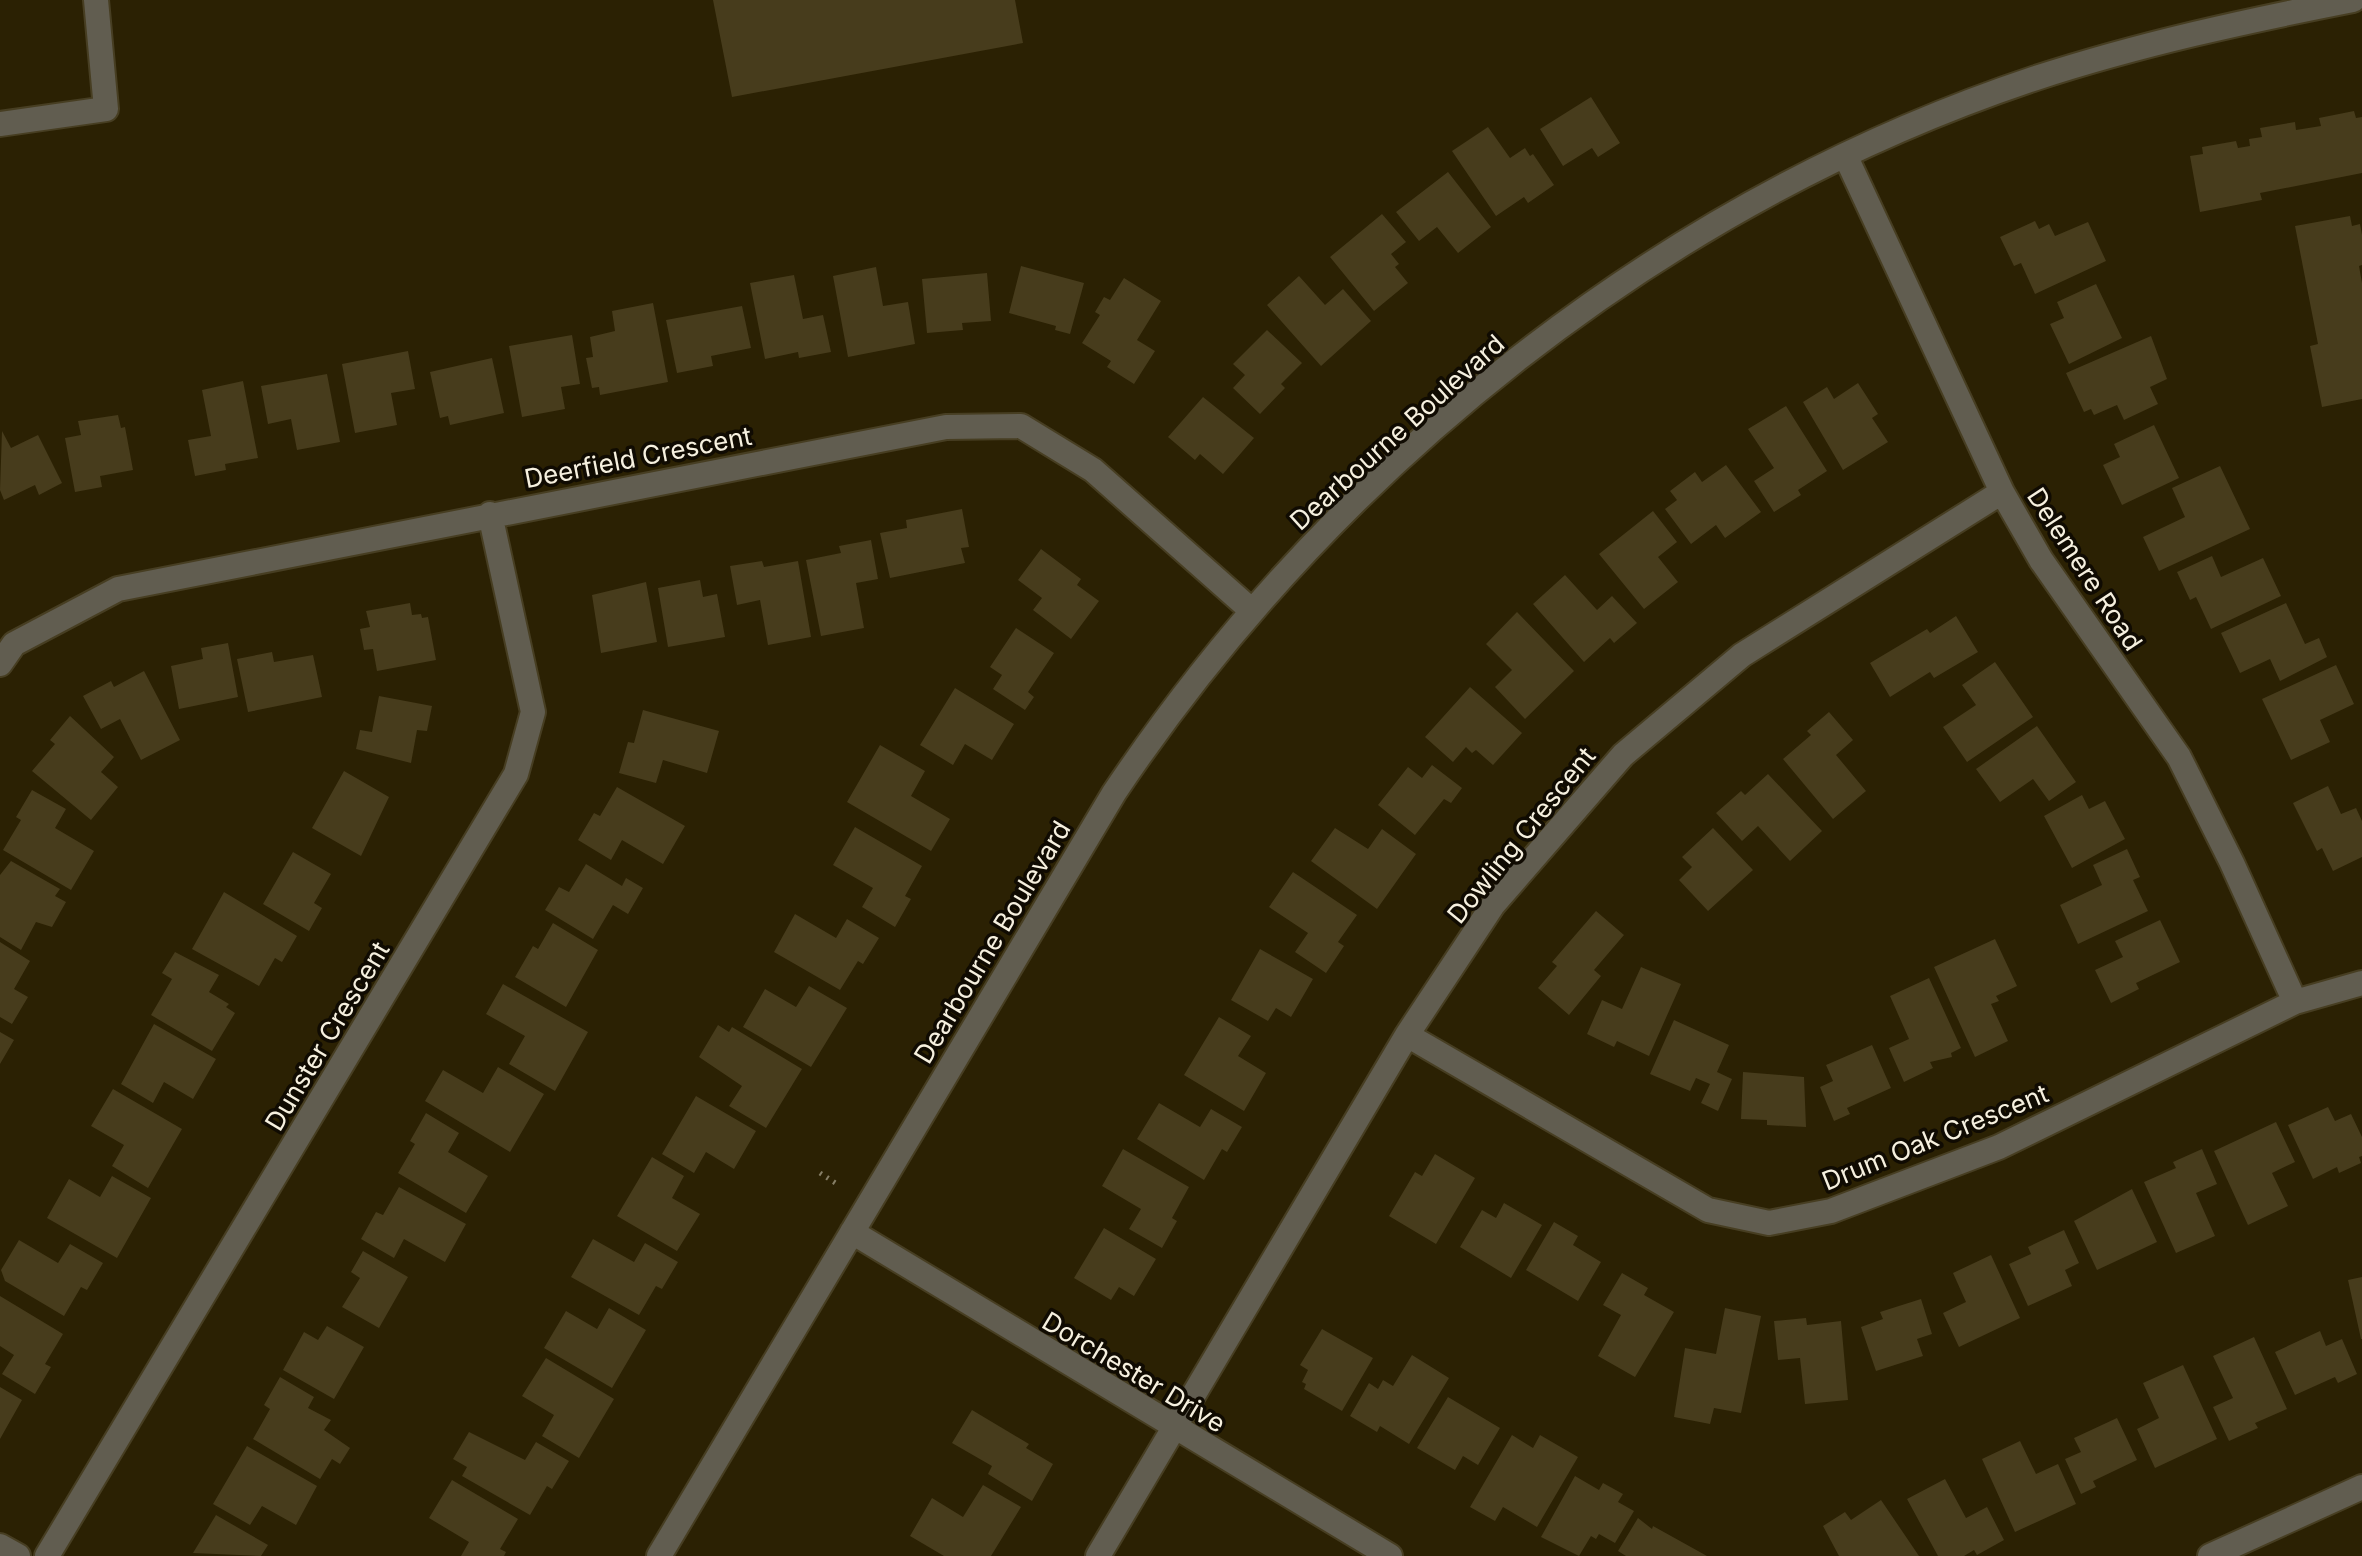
<svg xmlns="http://www.w3.org/2000/svg" width="2362" height="1556" font-family="Inter,sans-serif">
<style>
.building{fill:#473c1c}
.lines{fill:none;stroke-linecap:round;stroke-linejoin:round}
.minor-casing{stroke:#473e22;stroke-width:28}
.path{stroke:#867e66;stroke-width:5;stroke-dasharray:2 6;stroke-linecap:butt}
.minor{stroke:#615d50;stroke-width:24}
.labels{text-anchor:middle;dominant-baseline:central;stroke-width:7;stroke-linejoin:round;paint-order:stroke}
.street-label{font-size:26px;fill:#f6f0df;stroke:#100b02}
</style>
<rect width="100%" height="100%" fill="#2b2103"/>
<path class="building" d="M713,0H1015L1023,43L732,97Z
M1591,97L1620,143L1598,157L1592,148L1563,166L1540,129Z
M2354,111L2356,118L2362,117V173L2260,193L2262,200L2200,212L2190,156L2203,154L2202,147L2236,141L2238,148L2250,146L2249,139L2262,137L2260,128L2295,122L2296,130L2321,126L2319,118Z
M1488,127L1510,158L1525,148L1530,156L1533,154L1554,185L1528,203L1524,197L1496,216L1452,151Z
M1448,172L1491,227L1458,253L1437,227L1419,241L1396,212Z
M1382,214L1406,242L1391,254L1399,264L1395,267L1408,283L1374,311L1330,257Z
M2350,216L2352,226L2360,224L2362,235V265L2359,266L2362,283V399L2322,407L2310,346L2318,344L2295,226Z
M2035,221L2039,229L2049,224L2055,236L2088,222L2106,261L2035,294L2021,263L2014,266L2000,237Z
M1021,266L1084,283L1070,334L1055,330L1056,326L1009,313Z
M876,267L883,306L908,302L915,344L848,357L833,276Z
M987,273L991,321L962,323L963,330L927,333L922,279Z
M794,275L803,319L823,315L831,352L799,358L798,352L765,359L750,283Z
M1299,276L1325,305L1343,289L1371,321L1321,366L1267,305Z
M1124,278L1161,301L1137,340L1155,351L1134,384L1107,367L1111,361L1082,343L1100,315L1095,312L1104,297L1110,300Z
M2096,284L2122,338L2069,364L2050,324L2064,318L2057,302Z
M653,303L668,382L600,395L599,387L592,388L586,358L593,357L590,337L615,331L612,311Z
M742,306L751,348L711,356L713,366L677,373L666,320Z
M1267,330L1302,363L1281,384L1285,388L1260,414L1233,388L1245,375L1233,364Z
M572,335L580,384L561,387L565,409L522,417L509,346Z
M2151,336L2167,379L2150,387L2158,404L2124,420L2117,405L2094,415L2091,409L2084,412L2066,373Z
M408,351L415,389L391,393L397,425L355,433L342,364Z
M492,358L504,413L450,425L448,416L440,418L430,372Z
M327,374L340,442L297,450L291,419L268,424L261,386Z
M243,381L258,458L225,464L226,470L195,476L188,440L211,436L202,390Z
M1858,383L1878,414L1872,418L1888,442L1843,470L1803,402L1827,387L1834,399Z
M1203,397L1254,438L1223,474L1200,454L1195,460L1168,437Z
M1786,406L1827,471L1798,490L1801,495L1774,512L1754,481L1774,468L1748,429Z
M118,415L121,428L125,427L133,470L100,476L102,487L75,492L65,438L81,435L78,421Z
M2154,425L2179,478L2122,505L2103,465L2120,457L2114,444Z
M2,431L11,448L38,435L62,483L39,495L35,485L4,500L0,490Z
M1726,465L1761,512L1725,538L1716,525L1691,544L1665,509L1677,500L1670,491L1695,472L1702,482Z
M2220,466L2250,529L2159,571L2143,537L2185,517L2172,488Z
M962,509L969,547L961,548L965,563L890,578L880,533L907,528L906,520Z
M1653,511L1677,542L1658,557L1678,582L1644,609L1599,554Z
M871,540L878,579L856,583L864,628L821,636L806,560L841,553L839,546Z
M1041,549L1081,579L1077,585L1099,601L1071,639L1033,610L1042,598L1018,580Z
M2212,556L2221,577L2263,558L2281,596L2211,629L2196,597L2190,600L2177,572Z
M762,561L764,567L798,561L811,637L768,645L760,600L737,605L730,566Z
M1565,575L1597,610L1612,596L1637,623L1614,643L1610,638L1584,662L1533,604Z
M700,580L703,597L717,594L725,637L668,647L658,588Z
M646,582L657,642L601,653L592,595Z
M410,603L412,615L421,614L422,618L428,617L436,660L377,671L373,649L364,650L360,629L370,627L366,611Z
M2286,603L2305,644L2319,638L2327,657L2280,681L2270,659L2240,673L2221,633Z
M1517,612L1574,671L1525,719L1495,687L1512,670L1486,644Z
M1956,616L1978,652L1934,678L1930,672L1890,697L1870,663L1927,629L1930,633Z
M1016,628L1054,653L1028,692L1034,697L1025,710L993,689L1002,675L990,667Z
M228,643L238,697L179,709L171,666L203,659L201,648Z
M272,652L274,662L313,655L322,697L248,712L237,659Z
M1995,662L2033,717L1967,762L1943,727L1976,705L1962,685Z
M2336,665L2354,704L2320,720L2330,742L2291,760L2262,699Z
M144,671L180,740L141,760L120,719L101,729L83,696L111,681L114,687Z
M1470,687L1522,733L1493,765L1476,750L1472,753L1466,747L1453,762L1425,737Z
M955,688L1014,724L992,760L965,744L953,765L920,745Z
M379,696L432,706L427,731L417,730L411,763L356,749L360,730L372,732Z
M643,710L719,731L707,773L663,760L656,783L619,773L628,742L634,743Z
M1829,712L1853,740L1836,755L1866,791L1833,819L1783,759L1811,735L1807,731Z
M70,716L114,757L101,772L118,787L91,820L32,771L55,744L50,740Z
M2037,726L2076,782L2049,801L2033,779L2000,802L1976,769Z
M880,745L925,771L911,796L950,819L931,851L847,802Z
M1432,765L1462,788L1451,803L1444,799L1415,835L1378,805L1408,767L1422,778Z
M344,771L389,797L361,856L312,828Z
M1768,774L1822,831L1790,861L1758,826L1742,841L1716,813L1741,791L1745,795Z
M2328,786L2341,814L2356,808L2362,821V857L2333,871L2322,848L2317,851L2293,803Z
M617,787L685,826L663,864L622,840L611,860L578,840L594,813L600,816Z
M32,790L66,809L55,828L94,851L71,890L3,850L21,820L16,817Z
M2082,795L2089,809L2105,801L2125,839L2072,868L2044,816Z
M855,827L922,866L905,896L911,899L895,927L862,907L873,888L833,865Z
M1335,828L1368,849L1382,829L1416,854L1377,909L1311,861Z
M1713,828L1753,870L1708,911L1679,880L1692,867L1682,857Z
M2127,849L2140,877L2133,880L2148,911L2078,944L2060,905L2102,885L2093,865Z
M293,852L331,874L314,903L322,908L309,931L263,904Z
M11,861L60,889L55,896L66,902L52,927L36,922L21,950L0,937V875Z
M586,864L622,886L626,878L643,888L628,914L613,905L593,939L545,910L559,887L569,892Z
M1293,872L1357,915L1338,942L1344,946L1326,973L1295,952L1308,933L1269,907Z
M224,892L297,936L282,962L275,958L259,986L192,949Z
M1596,911L1624,935L1594,970L1601,976L1569,1015L1538,988L1557,966L1552,962Z
M795,914L836,938L847,919L879,938L863,964L858,961L840,990L774,952Z
M2160,920L2180,962L2136,983L2139,989L2111,1003L2095,970L2123,957L2115,941Z
M553,923L598,950L566,1007L515,977L533,946L538,949Z
M1995,939L2017,986L1996,996L1999,1001L1991,1004L2008,1041L1975,1057L1934,967Z
M0,942L30,961L14,989L28,997L12,1024L0,1017Z
M1260,949L1313,979L1291,1017L1276,1008L1268,1021L1231,1000Z
M175,952L219,975L209,992L229,1004L226,1007L235,1013L212,1051L151,1015L172,979L162,973Z
M1641,967L1681,984L1649,1056L1617,1041L1614,1047L1587,1034L1602,1000L1622,1009Z
M1929,978L1961,1048L1951,1053L1952,1057L1930,1062L1933,1068L1904,1082L1889,1048L1909,1039L1890,996Z
M503,984L588,1032L555,1091L509,1064L525,1036L486,1014Z
M809,986L847,1008L811,1067L743,1027L765,989L796,1007Z
M1219,1017L1251,1036L1238,1056L1266,1073L1244,1111L1184,1075Z
M1674,1020L1729,1045L1717,1072L1732,1079L1718,1111L1701,1103L1710,1084L1696,1078L1690,1091L1650,1074Z
M154,1024L216,1059L193,1099L164,1082L153,1103L121,1084Z
M718,1025L729,1032L732,1027L802,1069L766,1128L729,1106L742,1086L699,1057Z
M0,1032L14,1040L0,1064Z
M1872,1045L1891,1088L1847,1108L1850,1114L1834,1121L1820,1087L1833,1081L1826,1065Z
M498,1067L544,1094L510,1152L425,1101L443,1070L483,1093Z
M1743,1072L1804,1077L1806,1127L1767,1125V1120L1741,1119Z
M113,1089L182,1129L148,1188L112,1166L124,1145L91,1126Z
M696,1096L756,1131L734,1169L706,1152L694,1173L662,1154Z
M1159,1103L1200,1127L1211,1109L1242,1127L1227,1152L1222,1149L1204,1180L1137,1139Z
M2328,1107L2335,1121L2351,1114L2362,1137V1156L2359,1157L2361,1163L2339,1173L2337,1167L2313,1179L2288,1125Z
M426,1113L459,1133L448,1152L488,1176L466,1213L398,1173L415,1144L410,1141Z
M2276,1122L2295,1162L2272,1173L2288,1206L2248,1225L2214,1151Z
M1123,1149L1189,1187L1172,1218L1177,1221L1162,1248L1129,1229L1141,1209L1102,1186Z
M2202,1149L2217,1184L2196,1193L2215,1236L2176,1253L2144,1182L2176,1168L2173,1162Z
M1435,1154L1475,1178L1436,1244L1389,1216L1415,1172L1422,1176Z
M652,1157L684,1176L672,1198L700,1214L677,1251L617,1216Z
M112,1176L151,1198L117,1258L47,1218L69,1179L100,1197Z
M399,1187L466,1224L445,1262L404,1239L394,1258L361,1239L376,1212L383,1215Z
M2132,1189L2157,1242L2097,1270L2074,1221Z
M1504,1203L1542,1225L1511,1278L1460,1247L1482,1210L1496,1218Z
M1554,1222L1578,1236L1573,1245L1601,1262L1578,1301L1526,1270Z
M1104,1228L1156,1259L1134,1296L1119,1287L1111,1300L1074,1278Z
M2064,1230L2079,1263L2065,1270L2072,1286L2028,1306L2009,1264L2031,1254L2028,1247Z
M593,1239L634,1262L645,1243L678,1262L662,1289L656,1286L639,1315L571,1277Z
M19,1240L58,1263L70,1244L103,1263L87,1290L81,1287L64,1316L5,1281L1,1270Z
M363,1251L408,1277L379,1328L342,1307L360,1278L351,1272Z
M1991,1255L2020,1318L1959,1347L1943,1313L1966,1302L1953,1273Z
M1622,1273L1648,1288L1644,1295L1674,1312L1635,1377L1598,1356L1621,1315L1603,1305Z
M2362,1277V1339H2361L2348,1280Z
M0,1296L63,1334L45,1364L51,1367L35,1394L2,1374L14,1355L0,1346Z
M1921,1299L1932,1334L1917,1339L1923,1356L1876,1371L1861,1327L1883,1319L1880,1312Z
M609,1308L646,1330L612,1388L544,1348L566,1311L597,1329Z
M1725,1308L1761,1316L1741,1413L1714,1408L1710,1424L1674,1417L1685,1348L1716,1354Z
M1806,1318L1807,1325L1841,1321L1848,1400L1805,1404L1800,1358L1778,1360L1774,1321Z
M327,1326L364,1347L334,1399L283,1370L304,1332L318,1340Z
M1322,1329L1373,1358L1342,1411L1304,1389L1306,1384L1302,1382L1308,1370L1300,1365Z
M2320,1331L2326,1346L2342,1339L2357,1374L2338,1383L2335,1377L2295,1395L2275,1352Z
M2254,1337L2287,1409L2255,1423L2258,1428L2229,1441L2213,1407L2233,1398L2213,1356Z
M1412,1355L1449,1378L1409,1444L1380,1426L1377,1432L1350,1416L1369,1383L1378,1389L1383,1380L1393,1386Z
M546,1358L614,1399L579,1458L542,1436L554,1415L522,1396Z
M2183,1365L2217,1439L2155,1468L2137,1429L2159,1418L2143,1383Z
M280,1377L314,1397L308,1408L331,1420L324,1430L350,1448L340,1464L332,1459L320,1479L253,1439L270,1409L264,1405Z
M0,1387L22,1400L0,1439Z
M1448,1397L1500,1428L1478,1465L1463,1456L1455,1470L1417,1448Z
M972,1410L1029,1444L1026,1448L1053,1464L1032,1501L988,1474L992,1466L952,1443Z
M2117,1418L2137,1460L2093,1481L2096,1487L2081,1494L2065,1459L2081,1452L2074,1438Z
M469,1432L525,1460L536,1442L569,1461L552,1489L547,1486L530,1515L462,1476L467,1467L453,1459Z
M1512,1435L1533,1448L1540,1435L1578,1457L1537,1527L1503,1507L1495,1521L1470,1507Z
M2020,1441L2036,1474L2058,1464L2076,1504L2015,1532L1982,1459Z
M247,1446L317,1486L296,1525L262,1506L250,1525L213,1504Z
M1575,1476L1599,1490L1603,1483L1623,1494L1618,1502L1634,1511L1615,1543L1599,1534L1596,1539L1591,1536L1579,1556L1541,1537Z
M1945,1479L1966,1518L1987,1507L2004,1540L1977,1555L1974,1550L1964,1556H1938L1907,1499Z
M452,1480L518,1519L500,1549L506,1552L504,1556H461L469,1542L429,1518Z
M983,1485L1021,1507L991,1556H944L910,1536L932,1498L963,1517Z
M1881,1500L1919,1556H1839L1823,1526L1845,1512L1851,1520Z
M216,1515L268,1545L261,1556L193,1553Z
M1638,1518L1652,1529L1653,1526L1707,1556H1626L1618,1551Z"/>
<g class="lines">
<defs>
<path id="minor" d="M0,124L106,109L96,0
M1846,157L2002,492L2041,560L2179,757L2232,863L2295,1002
M0,664L14,644L118,589L946,427L1021,426L1093,470L1251,610
M1407,1035L1708,1210L1769,1223L1831,1211L1999,1147L2295,1002L2362,983
M852,1232L1390,1556
M0,1546L18,1556
M47,1556L516,774L533,712L490,514
M659,1556L1114,793C1333,466 1661,203 2036,78C2140,44 2246,21 2353,0
M1098,1556L1407,1035L1493,905L1623,755L1742,655L2002,492
M2210,1556L2362,1487"/>
</defs>
<use href="#minor" class="minor-casing"/>
<path class="path" d="M820,1173L840,1186"/>
<use href="#minor" class="minor"/>
</g>
<g class="labels">
<g class="street-label">
<text transform="translate(1397 432) rotate(-42)">Dearbourne Boulevard</text>
<text transform="translate(638 457) rotate(-11)">Deerfield Crescent</text>
<text transform="translate(2085 569) rotate(57)">Delemere Road</text>
<text transform="translate(1521 835) rotate(-51)">Dowling Crescent</text>
<text transform="translate(992 942) rotate(-59)">Dearbourne Boulevard</text>
<text transform="translate(327 1036) rotate(-59)">Dunster Crescent</text>
<text transform="translate(1935 1137) rotate(-22)">Drum Oak Crescent</text>
<text transform="translate(1134 1372) rotate(31)">Dorchester Drive</text>
</g>
</g>
</svg>
